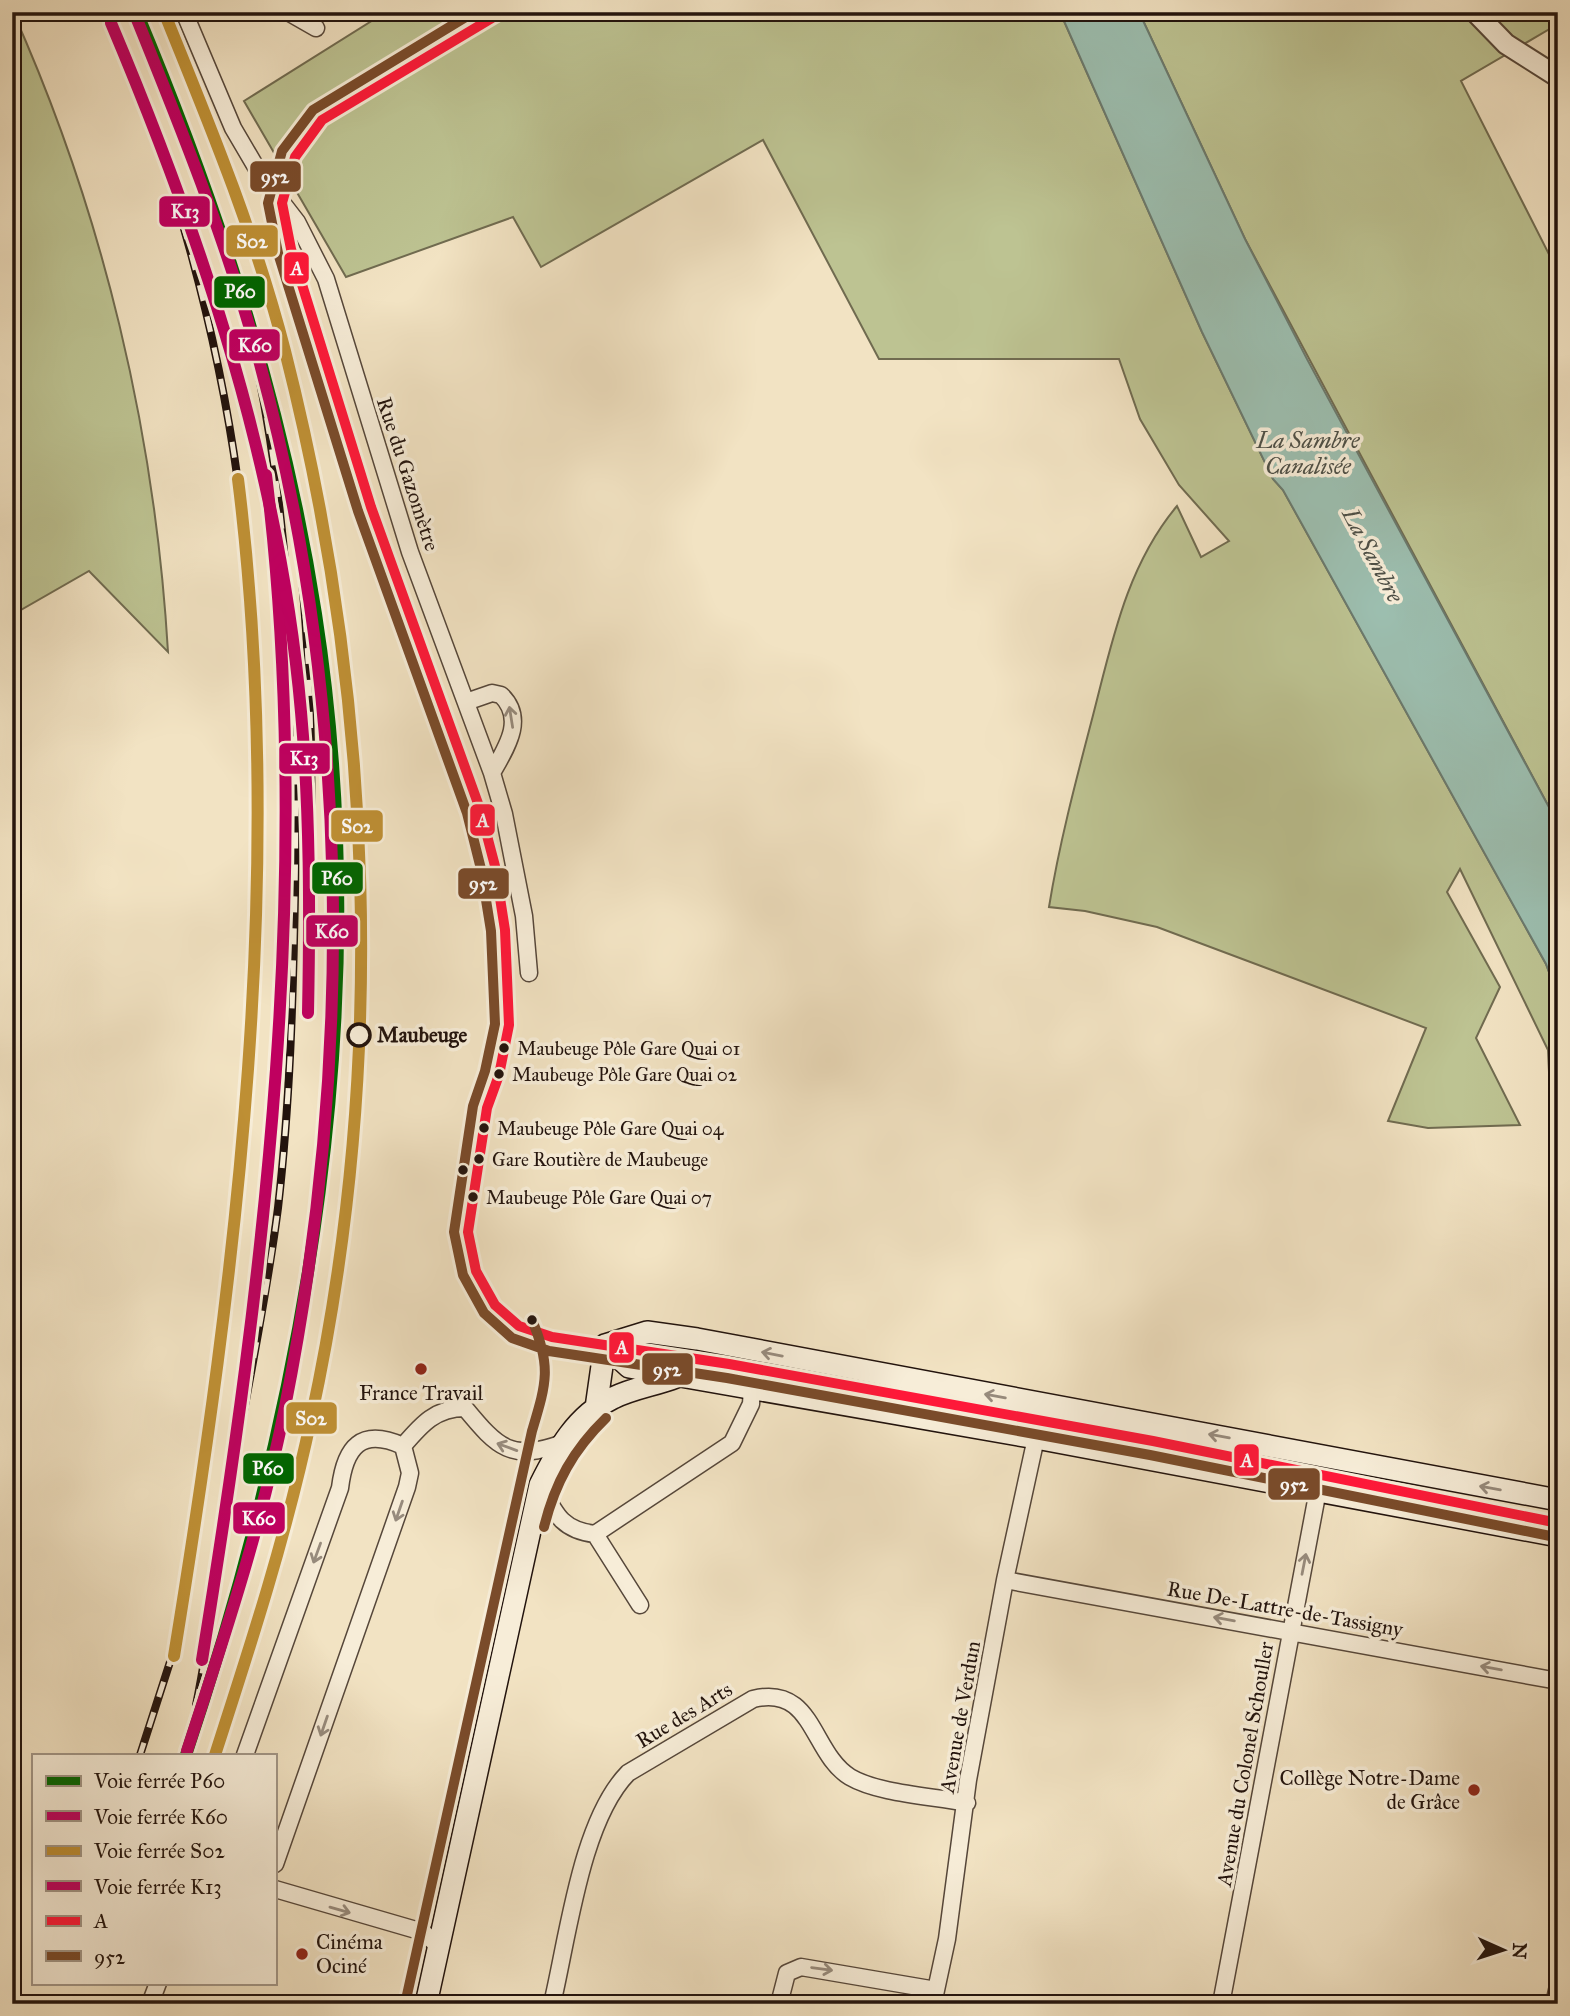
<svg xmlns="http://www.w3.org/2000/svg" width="1570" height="2016" font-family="'IM FELL Great Primer',serif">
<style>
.green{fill:#bdc392;stroke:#706b50;stroke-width:2}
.water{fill:#9cbeaf;stroke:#6b7a6e;stroke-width:2}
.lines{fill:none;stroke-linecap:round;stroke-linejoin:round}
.minor-casing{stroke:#56473a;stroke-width:19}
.tertiary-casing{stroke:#56473a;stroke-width:23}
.secondary-casing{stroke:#22130d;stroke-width:24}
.minor{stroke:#f7edd8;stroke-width:16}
.tertiary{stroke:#f7edd8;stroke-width:19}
.secondary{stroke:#f7edd8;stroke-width:21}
.rail-casing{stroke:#22130d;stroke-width:8}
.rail{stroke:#f7edd8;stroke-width:5;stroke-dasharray:16;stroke-linecap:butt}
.bus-1-casing{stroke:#f7edd8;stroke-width:16}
.bus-2-casing{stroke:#f7edd8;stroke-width:16}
.bus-1{stroke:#ff1839;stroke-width:10}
.bus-2{stroke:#7a4b2a;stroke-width:10}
.rail-1-casing{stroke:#f7edd8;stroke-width:18}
.rail-2-casing{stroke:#f7edd8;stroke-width:18}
.rail-3-casing{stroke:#f7edd8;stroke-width:18}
.rail-4-casing{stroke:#f7edd8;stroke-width:18}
.rail-1{stroke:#060;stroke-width:12}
.rail-2{stroke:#bf005f;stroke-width:12}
.rail-3{stroke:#be8f34;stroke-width:12}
.rail-4{stroke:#bf005f;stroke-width:12}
.oneway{stroke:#978b7d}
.stop-dot{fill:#f7edd8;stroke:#22130d;stroke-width:3.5}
.bus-dot{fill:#22130d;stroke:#f7edd8;stroke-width:2.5}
.poi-dot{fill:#8f2418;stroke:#f7edd8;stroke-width:2.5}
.labels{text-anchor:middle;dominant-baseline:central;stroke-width:7;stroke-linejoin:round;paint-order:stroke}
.bus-label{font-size:19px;fill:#22130d;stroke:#f7edd8;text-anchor:start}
.street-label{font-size:21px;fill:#22130d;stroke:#f7edd8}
.stop-label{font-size:21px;font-weight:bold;fill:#22130d;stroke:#f7edd8;text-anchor:start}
.poi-label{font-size:21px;fill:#22130d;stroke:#f7edd8}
.water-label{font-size:23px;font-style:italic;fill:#4d4f46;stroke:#f7edd8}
.line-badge{stroke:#f7edd8;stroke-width:2.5}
.badge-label{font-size:19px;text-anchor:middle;font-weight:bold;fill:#fff}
</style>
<rect width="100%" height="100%" fill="#f2e3c3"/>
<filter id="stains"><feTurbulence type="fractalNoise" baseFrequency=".00286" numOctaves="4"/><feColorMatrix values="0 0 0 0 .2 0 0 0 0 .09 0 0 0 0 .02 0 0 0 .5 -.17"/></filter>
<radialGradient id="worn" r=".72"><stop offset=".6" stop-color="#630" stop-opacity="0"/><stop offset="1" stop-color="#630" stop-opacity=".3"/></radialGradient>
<path class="green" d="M13,12C103,213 155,432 168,652L89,571L12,615Z
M386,12H1060L1202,332L1273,479L1283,490L1546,964L1558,996V1131L1552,1138L1548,1050L1460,869L1447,892L1500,987L1476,1038L1520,1125L1428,1128L1388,1121L1426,1028L1157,927L1085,911L1049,907C1059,845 1075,784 1091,723C1111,647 1125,568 1177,506L1201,557L1229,541L1179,485L1140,419L1119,359H879L763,140L541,267L513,217L346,277L244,101Z
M1139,12H1558V24L1461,81L1558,272V824L1245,239Z"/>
<path class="water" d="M1060,12H1139L1245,239L1307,359L1558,824V996L1546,964L1283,490L1273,479L1202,332Z"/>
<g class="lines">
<defs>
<path id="minor" d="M184,12L233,128L260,174L297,222L326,279L410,552L492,773L504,814L524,916L529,973
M288,12L316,28
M466,702L492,693L501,695C526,719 506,748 492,773
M403,1446C421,1425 435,1408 465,1408C498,1448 511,1462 563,1443
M540,1485C555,1513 561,1530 595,1534L732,1443L751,1404L752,1388
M595,1534L640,1605
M1005,1580L1558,1681
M245,1755L340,1488C345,1447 361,1427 403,1446L410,1473L407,1487L275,1864
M275,1889L423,1932L437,1945
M150,2004L158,1983
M552,2004C568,1937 581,1821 628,1773L753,1699C814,1684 811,1753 850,1777C879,1794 933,1796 967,1803
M779,2004L787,1973L801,1967L936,1990
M933,2004L947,1939L968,1780L1005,1580L1036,1438
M1221,2004L1318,1490
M1554,2004L1558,1986"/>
<path id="tertiary" d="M1475,12L1506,44L1558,77"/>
<path id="secondary" d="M605,1345L629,1367L1036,1438L1558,1536
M605,1345L647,1332L697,1339L1558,1500
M596,1408L605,1345
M426,2004L540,1485C557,1451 576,1415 613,1398C633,1388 656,1385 676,1377"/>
</defs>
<use href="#minor" class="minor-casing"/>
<use href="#tertiary" class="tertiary-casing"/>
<use href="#secondary" class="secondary-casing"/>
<use href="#minor" class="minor"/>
<use href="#tertiary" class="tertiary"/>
<use href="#secondary" class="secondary"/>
<defs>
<path id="rail" d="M109,12C170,163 216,321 238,482C288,852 237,1241 182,1608L170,1662L140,1755
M279,426C318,610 314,822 307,1010
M196,1705C211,1633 218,1561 230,1489C246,1395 266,1302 278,1208C290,1103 293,999 295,894C299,689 289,462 232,264"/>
</defs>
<use href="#rail" class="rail-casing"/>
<use href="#rail" class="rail"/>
<defs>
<path id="bus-1" d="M502,12L322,120L295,157L282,203L291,249L371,507L480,809L495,866L505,930L509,1025L499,1075L487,1108L468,1232L476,1271L495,1305L519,1326L552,1337L729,1364L1153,1441L1558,1523"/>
<path id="bus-2" d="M474,12L313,110L282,151L268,203L278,253L358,511L467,813L481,869L491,931L495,1024L485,1071L473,1106L454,1232L463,1275L484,1313L512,1338L549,1351L727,1378L1150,1455L1555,1537
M544,1527C555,1483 573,1450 606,1418
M405,2004L532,1431C546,1384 552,1367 532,1320"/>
</defs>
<use href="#bus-1" class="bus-1-casing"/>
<use href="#bus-2" class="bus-2-casing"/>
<use href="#bus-1" class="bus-1"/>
<use href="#bus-2" class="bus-2"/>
<defs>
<path id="rail-1" d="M137,12C218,206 284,405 316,614C376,1001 309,1388 186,1755"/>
<path id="rail-2" d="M136,17C181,128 225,238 257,353C352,697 354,1059 285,1407C262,1524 224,1638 187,1751
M202,1660C265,1271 315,869 266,475"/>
<path id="rail-3" d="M164,12C209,123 255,234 285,351C374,701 388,1064 311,1419C287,1533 251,1644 215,1755
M174,1656C237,1269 287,870 238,479"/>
<path id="rail-4" d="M111,23C204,243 280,472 301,712C310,812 310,912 308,1013"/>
</defs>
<use href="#rail-1" class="rail-1-casing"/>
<use href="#rail-2" class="rail-2-casing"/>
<use href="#rail-3" class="rail-3-casing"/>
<use href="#rail-4" class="rail-4-casing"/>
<use href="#rail-1" class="rail-1"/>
<use href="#rail-2" class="rail-2"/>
<use href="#rail-3" class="rail-3"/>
<use href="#rail-4" class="rail-4"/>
</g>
<defs><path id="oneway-shaft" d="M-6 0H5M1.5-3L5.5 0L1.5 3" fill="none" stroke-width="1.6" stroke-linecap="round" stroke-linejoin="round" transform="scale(1.75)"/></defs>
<g class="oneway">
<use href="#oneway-shaft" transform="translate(511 717) rotate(-99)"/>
<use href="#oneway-shaft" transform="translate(772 1354) rotate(-169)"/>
<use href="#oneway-shaft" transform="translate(995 1396) rotate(-170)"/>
<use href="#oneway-shaft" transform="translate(1219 1436) rotate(-170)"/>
<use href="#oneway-shaft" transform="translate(507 1447) rotate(-160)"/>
<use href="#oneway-shaft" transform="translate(1490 1488) rotate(-170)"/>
<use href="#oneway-shaft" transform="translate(399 1511) rotate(109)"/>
<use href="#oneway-shaft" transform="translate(317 1553) rotate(110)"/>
<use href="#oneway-shaft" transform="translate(1304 1564) rotate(-79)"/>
<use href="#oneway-shaft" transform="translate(1224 1619) rotate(-170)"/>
<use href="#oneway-shaft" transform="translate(1491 1668) rotate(-170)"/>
<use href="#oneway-shaft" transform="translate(324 1726) rotate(109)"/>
<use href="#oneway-shaft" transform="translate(340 1910) rotate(16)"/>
<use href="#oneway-shaft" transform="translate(822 1969) rotate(8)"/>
</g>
<circle class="stop-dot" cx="359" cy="1035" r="11"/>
<g class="bus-dot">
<circle cx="504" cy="1048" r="6"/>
<circle cx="499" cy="1074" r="6"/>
<circle cx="484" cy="1128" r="6"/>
<circle cx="479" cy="1159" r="6"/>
<circle cx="463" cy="1170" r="6"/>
<circle cx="473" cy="1197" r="6"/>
<circle cx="532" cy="1320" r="6"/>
</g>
<g class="poi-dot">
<circle cx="421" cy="1369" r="7"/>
<circle cx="1474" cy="1790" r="7"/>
<circle cx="302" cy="1954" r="7"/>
</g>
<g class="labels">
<g class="bus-label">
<text x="517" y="1048">Maubeuge Pôle Gare Quai 01</text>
<text x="512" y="1074">Maubeuge Pôle Gare Quai 02</text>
<text x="497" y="1128">Maubeuge Pôle Gare Quai 04</text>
<text x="492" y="1159">Gare Routière de Maubeuge</text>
<text x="486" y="1197">Maubeuge Pôle Gare Quai 07</text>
</g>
<g class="street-label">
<text transform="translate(408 474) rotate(72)">Rue du Gazomètre</text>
<text transform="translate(1285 1609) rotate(10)">Rue De-Lattre-de-Tassigny</text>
<text transform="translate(684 1715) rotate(-31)">Rue des Arts</text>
<text transform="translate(960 1717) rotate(-80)">Avenue de Verdun</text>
<text transform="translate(1245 1764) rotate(-80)">Avenue du Colonel Schouller</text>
</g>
<g class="stop-label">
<text x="377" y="1035">Maubeuge</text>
</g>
<g class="poi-label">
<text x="421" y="1393">France Travail</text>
<text x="1460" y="1778" text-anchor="end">Collège Notre-Dame<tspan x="1460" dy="24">de Grâce</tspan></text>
<text x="316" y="1942" text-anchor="start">Cinéma<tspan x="316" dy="24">Ociné</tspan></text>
</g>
<g class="water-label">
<text x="1308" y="440">La Sambre<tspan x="1308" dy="26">Canalisée</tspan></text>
<text transform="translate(1373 555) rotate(62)">La Sambre</text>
</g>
</g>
<g class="line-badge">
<rect x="249" y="160" width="53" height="33" rx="7" fill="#7a4b2a"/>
<rect x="158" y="195" width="53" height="33" rx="7" fill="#bf005f"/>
<rect x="225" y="224" width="54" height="34" rx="7" fill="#be8f34"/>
<rect x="283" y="251" width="27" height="34" rx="7" fill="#ff1839"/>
<rect x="213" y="275" width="53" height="34" rx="7" fill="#060"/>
<rect x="228" y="328" width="53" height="34" rx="7" fill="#bf005f"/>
<rect x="278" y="742" width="53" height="33" rx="7" fill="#bf005f"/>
<rect x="469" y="803" width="27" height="34" rx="7" fill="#ff1839"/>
<rect x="330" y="809" width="54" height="34" rx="7" fill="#be8f34"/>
<rect x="311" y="861" width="53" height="34" rx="7" fill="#060"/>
<rect x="457" y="867" width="53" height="33" rx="7" fill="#7a4b2a"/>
<rect x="305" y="914" width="54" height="34" rx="7" fill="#bf005f"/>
<rect x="608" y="1331" width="27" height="33" rx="7" fill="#ff1839"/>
<rect x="641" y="1352" width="53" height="34" rx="7" fill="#7a4b2a"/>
<rect x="285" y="1401" width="53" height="34" rx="7" fill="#be8f34"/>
<rect x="1233" y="1443" width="27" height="34" rx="7" fill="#ff1839"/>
<rect x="242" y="1452" width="53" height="33" rx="7" fill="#060"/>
<rect x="1267" y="1467" width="54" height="34" rx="7" fill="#7a4b2a"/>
<rect x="232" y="1501" width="54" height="34" rx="7" fill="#bf005f"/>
</g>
<g class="badge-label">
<text x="275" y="183">952</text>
<text x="185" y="218">K13</text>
<text x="252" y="248">S02</text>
<text x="297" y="275">A</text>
<text x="240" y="298">P60</text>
<text x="255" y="352">K60</text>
<text x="304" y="765">K13</text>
<text x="483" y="827">A</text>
<text x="357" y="833">S02</text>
<text x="337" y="885">P60</text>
<text x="483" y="890">952</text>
<text x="332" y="938">K60</text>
<text x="622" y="1354">A</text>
<text x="667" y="1376">952</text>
<text x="311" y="1425">S02</text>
<text x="1247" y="1467">A</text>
<text x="268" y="1475">P60</text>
<text x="1294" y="1491">952</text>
<text x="259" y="1525">K60</text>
</g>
<rect width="1570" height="2016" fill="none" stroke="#f2e3c3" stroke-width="42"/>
<rect x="14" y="14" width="1542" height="1988" fill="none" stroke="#22130d" stroke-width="3.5"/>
<rect x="21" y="21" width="1528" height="1974" fill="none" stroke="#22130d" stroke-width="2"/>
<rect x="32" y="1754" width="245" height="231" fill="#f7edd8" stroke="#a29687" stroke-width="2"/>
<rect x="46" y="1776" width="35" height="10" fill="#006600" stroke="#a29687" stroke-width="2"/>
<text x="94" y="1788" font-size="21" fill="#22130d">Voie ferrée P60</text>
<rect x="46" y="1811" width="35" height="10" fill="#bf005f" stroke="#a29687" stroke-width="2"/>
<text x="94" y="1824" font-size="21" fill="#22130d">Voie ferrée K60</text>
<rect x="46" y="1846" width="35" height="10" fill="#be8f34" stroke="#a29687" stroke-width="2"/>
<text x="94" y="1858" font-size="21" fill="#22130d">Voie ferrée S02</text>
<rect x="46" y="1881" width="35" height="10" fill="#bf005f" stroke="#a29687" stroke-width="2"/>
<text x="94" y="1894" font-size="21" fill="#22130d">Voie ferrée K13</text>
<rect x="46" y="1916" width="35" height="10" fill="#ff1839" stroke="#a29687" stroke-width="2"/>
<text x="94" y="1928" font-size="21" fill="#22130d">A</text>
<rect x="46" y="1951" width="35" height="10" fill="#7a4b2a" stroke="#a29687" stroke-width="2"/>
<text x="94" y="1964" font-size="21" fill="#22130d">952</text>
<g transform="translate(1503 1950) rotate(93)" stroke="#f7edd8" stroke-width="5" paint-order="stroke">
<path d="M0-5L12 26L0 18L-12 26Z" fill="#22130d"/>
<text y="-10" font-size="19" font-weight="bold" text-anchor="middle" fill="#22130d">N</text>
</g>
<rect width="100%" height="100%" filter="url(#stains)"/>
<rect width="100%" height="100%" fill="url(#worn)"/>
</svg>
